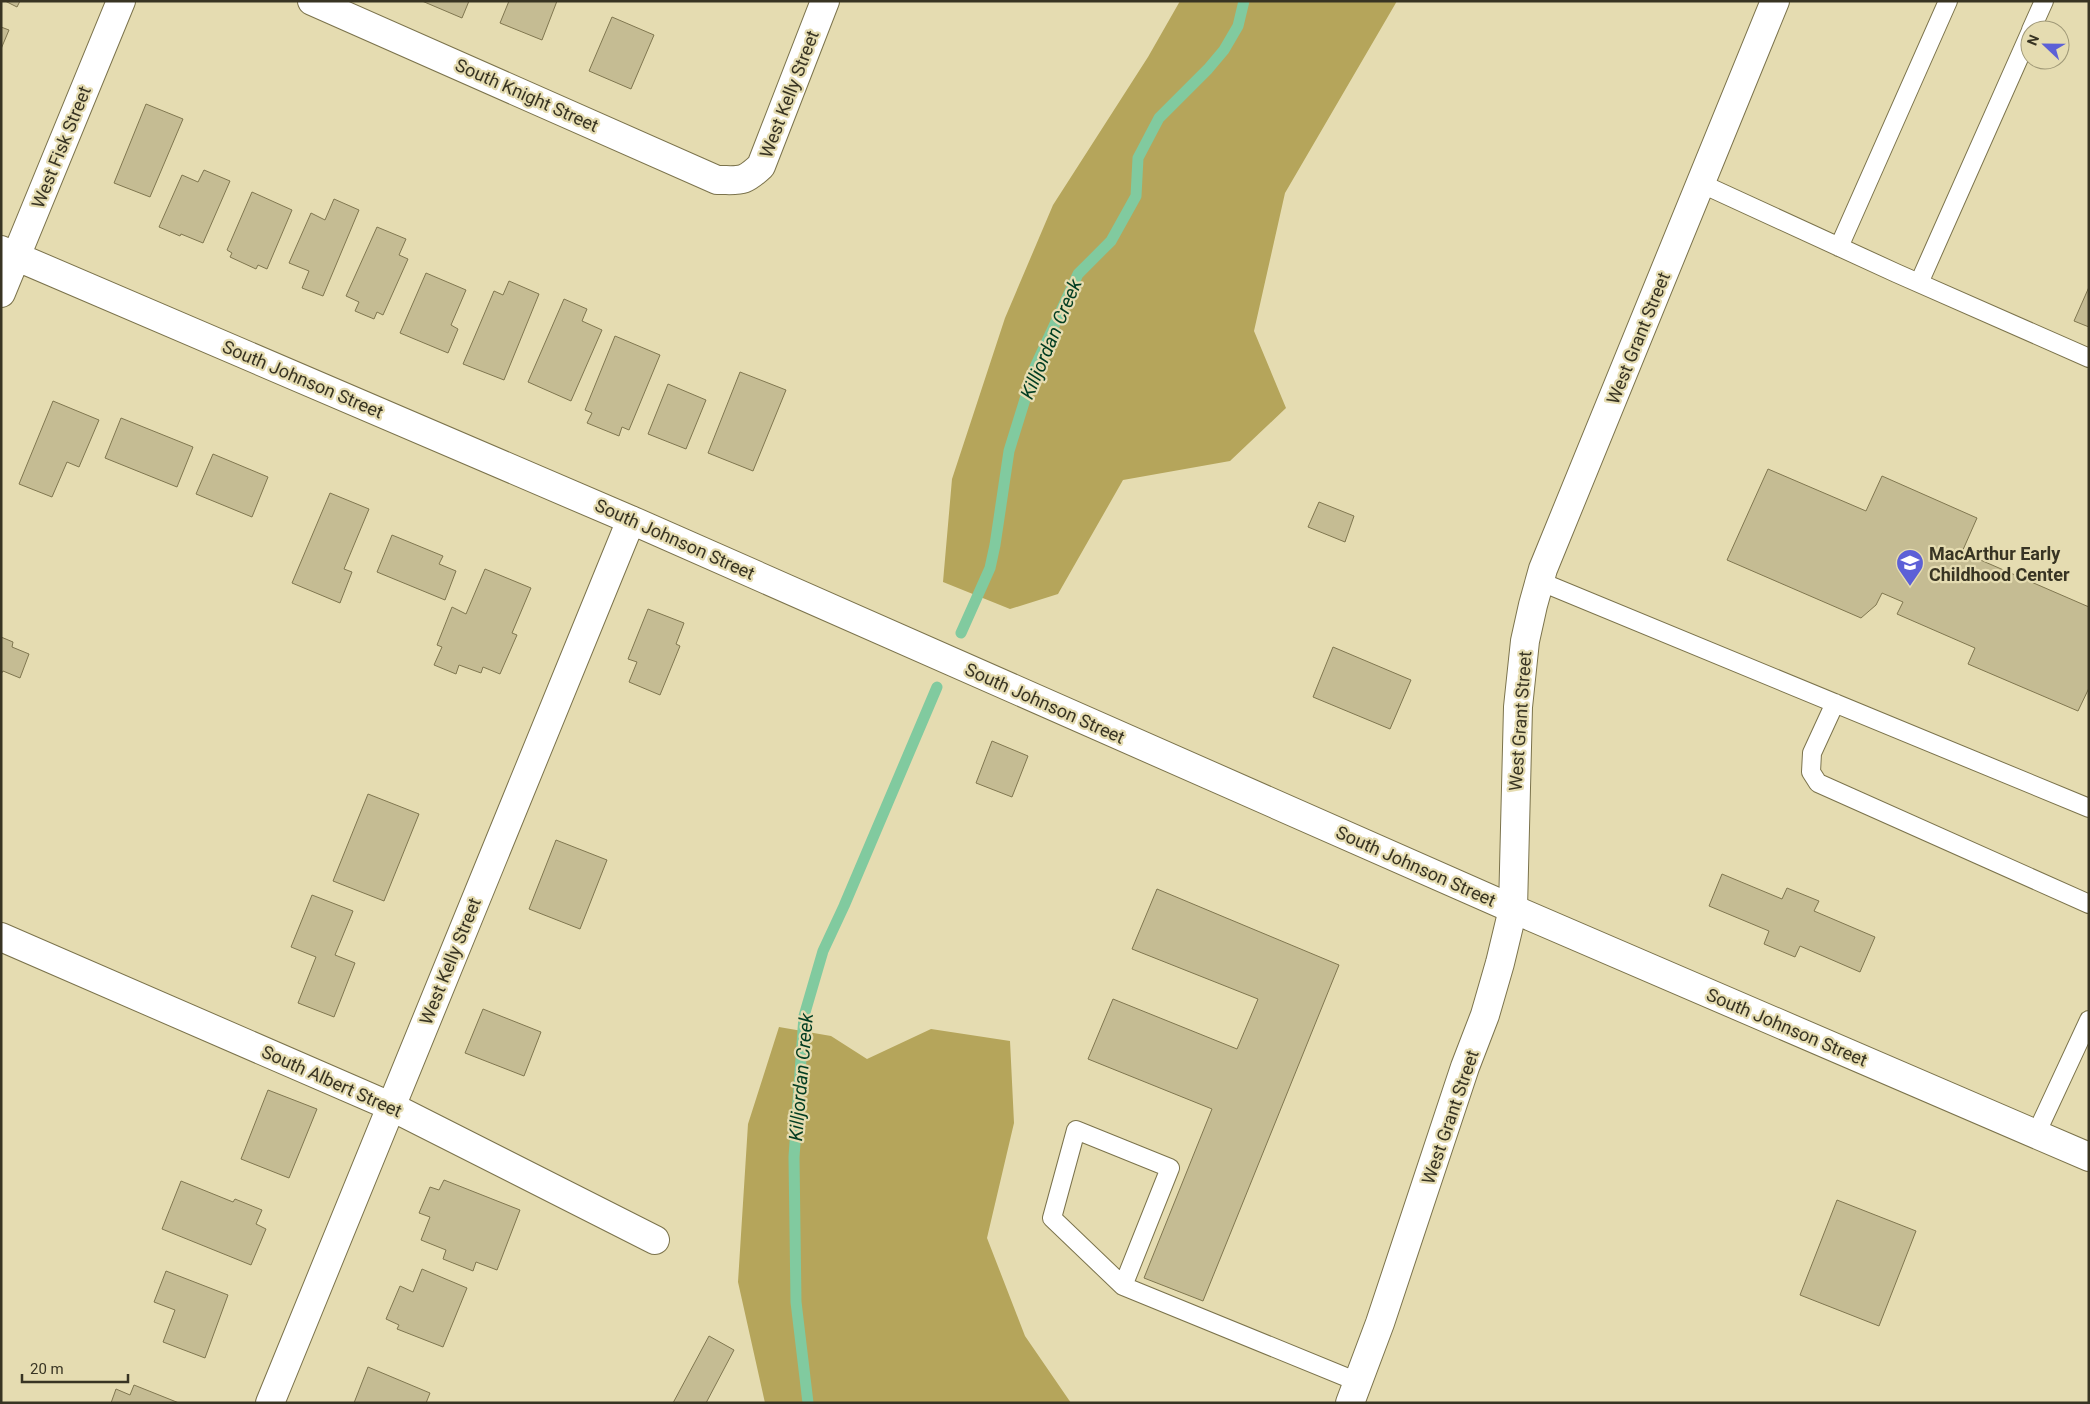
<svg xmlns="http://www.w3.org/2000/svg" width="2090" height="1404" font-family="Roboto,sans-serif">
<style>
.forest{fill:#b5a55b}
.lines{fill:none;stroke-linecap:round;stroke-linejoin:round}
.stream{stroke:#81ca9f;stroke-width:11}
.building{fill:#c5bc93;stroke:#807750}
.service-casing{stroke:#7b734c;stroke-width:20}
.minor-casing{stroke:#7b734c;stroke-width:30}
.tertiary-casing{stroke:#7b734c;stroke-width:30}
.secondary-casing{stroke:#7b734c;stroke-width:30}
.service{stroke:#fff;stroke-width:18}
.minor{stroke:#fff;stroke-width:28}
.tertiary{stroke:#fff;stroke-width:28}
.secondary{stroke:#fff;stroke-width:28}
.labels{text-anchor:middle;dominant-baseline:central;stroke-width:4.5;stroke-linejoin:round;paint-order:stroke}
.street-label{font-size:18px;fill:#383423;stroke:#e5dcb1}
.poi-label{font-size:18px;font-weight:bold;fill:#383423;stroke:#e5dcb1;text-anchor:start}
.water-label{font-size:19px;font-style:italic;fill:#003c21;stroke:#e5dcb1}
</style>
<rect width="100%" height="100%" fill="#e5dcb1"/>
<path class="forest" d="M1180,1H1397L1285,193L1254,331L1286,408L1230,461L1123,480L1058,594L1010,609L943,582L952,479L1005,318L1053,205L1148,57Z
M779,1027L831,1036L867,1059L931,1029L1010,1041L1014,1123L987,1238L1025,1336L1071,1403H765L738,1282L748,1124Z"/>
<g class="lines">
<path class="stream" d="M961,633L990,568L995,545L1009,451L1035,367L1078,274L1111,241L1136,196L1138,158L1159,118L1208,69L1224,50L1238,26L1244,1
M808,1403L796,1302L794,1157L804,1016L823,951L844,906L937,687"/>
</g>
<path class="building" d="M5,1H20L17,7Z
M422,1H469L462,18Z
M509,1H557L542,40L500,23Z
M612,17L654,35L631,89L589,71Z
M1,27L9,30L1,49Z
M146,104L183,119L150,197L114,183Z
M204,170L230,181L203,243L181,234L180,236L159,227L182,175L198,182Z
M252,192L292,210L267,269L258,265L256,269L230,257L232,253L227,250Z
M334,199L359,210L323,296L302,288L309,271L289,263L311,213L325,220Z
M377,227L406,239L399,255L408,259L383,315L377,312L374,319L355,311L359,302L346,296Z
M426,273L466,290L451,325L458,329L448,353L400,333Z
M509,281L539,294L504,380L463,364L494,291L503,295Z
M2089,287V327L2074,321Z
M564,299L587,309L582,321L602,330L571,401L528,382Z
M615,336L660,355L629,430L622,427L619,436L587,423L592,413L585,410Z
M740,372L786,390L753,471L708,453Z
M668,384L706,400L686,449L648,434Z
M53,401L99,420L79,467L67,462L52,497L19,484Z
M121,418L193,447L177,487L105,458Z
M213,454L268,477L252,517L196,494Z
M1768,469L1866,511L1882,476L1977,518L1962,552L2089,607V688L2078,711L1968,664L1975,648L1897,614L1903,602L1882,593L1876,605L1861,618L1727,560Z
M330,493L369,509L344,569L352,572L340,603L292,583Z
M1319,502L1354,516L1345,542L1308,527Z
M392,535L443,556L439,564L456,571L445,600L377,572Z
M485,569L531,588L512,633L517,635L500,674L483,667L481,673L459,665L456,674L434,665L442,647L437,645L452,607L466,614Z
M648,609L684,623L676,644L680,646L660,695L629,682L637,662L628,659Z
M1,637L13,642L12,647L29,654L20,678L3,671L1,674Z
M1333,647L1411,680L1390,729L1313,697Z
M992,741L1028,756L1012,797L976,783Z
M368,794L419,814L384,901L333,881Z
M556,840L607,860L580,929L529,909Z
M1722,874L1782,899L1787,888L1819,901L1814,911L1875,937L1860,972L1800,946L1795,957L1764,944L1769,931L1709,906Z
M1157,889L1339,965L1203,1301L1144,1278L1212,1109L1088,1059L1113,999L1237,1049L1258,999L1132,949Z
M312,895L353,911L335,955L355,963L334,1017L298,1003L316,957L291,947Z
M483,1009L541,1032L524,1076L465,1053Z
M268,1090L317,1109L289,1178L241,1159Z
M444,1180L520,1210L497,1270L476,1262L473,1271L443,1259L446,1250L421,1240L430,1217L419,1213L430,1187L439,1190Z
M181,1181L233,1202L235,1199L262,1210L256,1224L266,1229L251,1265L162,1229Z
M1837,1200L1916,1231L1879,1326L1800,1295Z
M422,1269L467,1288L443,1347L397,1329L399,1325L386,1319L400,1286L413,1292Z
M166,1271L228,1295L205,1358L163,1342L175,1310L154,1302Z
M709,1336L734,1350L706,1403H673Z
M368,1367L430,1393L426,1403H354Z
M134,1385L179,1403H111L116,1389L130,1395Z"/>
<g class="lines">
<defs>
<path id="service" d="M2031,30L2044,1
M1700,183L1896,273L2089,358
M1839,247L1948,1
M1919,283L2030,33
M1538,586H1551L2089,808
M1835,703L1812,753L1811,772L1818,783L2089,904
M2036,1134L2089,1020
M1123,1286L1170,1168L1076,1130L1052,1218L1123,1286L1358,1382"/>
<path id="minor" d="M312,1L717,180C741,180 743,183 761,166L825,1
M1,250L631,520L1513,909
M1,293L121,1
M1,937L390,1106L655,1240
M270,1403L631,520"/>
<path id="tertiary" d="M1513,909L2089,1157"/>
<path id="secondary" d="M1350,1403L1380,1323L1465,1067L1485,1015L1500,963L1513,909L1518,707L1525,641L1533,605L1543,569L1775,1"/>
</defs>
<use href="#service" class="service-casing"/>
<use href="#minor" class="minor-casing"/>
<use href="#tertiary" class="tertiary-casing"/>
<use href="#secondary" class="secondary-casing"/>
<use href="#service" class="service"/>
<use href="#minor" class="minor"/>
<use href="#tertiary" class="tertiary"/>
<use href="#secondary" class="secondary"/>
</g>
<defs>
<symbol id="school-pin" viewBox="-11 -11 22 30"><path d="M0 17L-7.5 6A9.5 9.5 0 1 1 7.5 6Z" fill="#5c60d7" stroke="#e5dcb1"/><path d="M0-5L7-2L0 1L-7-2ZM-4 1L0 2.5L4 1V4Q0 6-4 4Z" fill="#fff"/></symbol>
</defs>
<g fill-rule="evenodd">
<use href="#school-pin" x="1894" y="547" width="32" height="43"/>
</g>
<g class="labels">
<g class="street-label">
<text transform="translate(789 94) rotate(-69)">West Kelly Street</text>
<text transform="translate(527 95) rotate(24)">South Knight Street</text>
<text transform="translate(61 147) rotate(-68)">West Fisk Street</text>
<text transform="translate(1638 338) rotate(-68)">West Grant Street</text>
<text transform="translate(303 379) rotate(23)">South Johnson Street</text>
<text transform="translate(675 539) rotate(24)">South Johnson Street</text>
<text transform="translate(1045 703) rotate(24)">South Johnson Street</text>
<text transform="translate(1520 721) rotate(-86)">West Grant Street</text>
<text transform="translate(1416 866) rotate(24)">South Johnson Street</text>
<text transform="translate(450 961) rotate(-68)">West Kelly Street</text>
<text transform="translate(1787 1027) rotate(23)">South Johnson Street</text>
<text transform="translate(332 1081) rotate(24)">South Albert Street</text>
<text transform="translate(1450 1117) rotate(-71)">West Grant Street</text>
</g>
<g class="poi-label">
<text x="1929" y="553">MacArthur Early<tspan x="1929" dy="21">Childhood Center</tspan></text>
</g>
<g class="water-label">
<text transform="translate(1051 339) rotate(-67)">Killjordan Creek</text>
<text transform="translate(801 1077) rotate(-85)">Killjordan Creek</text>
</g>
</g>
<rect width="2090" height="1404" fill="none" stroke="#383423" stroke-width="5"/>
<g transform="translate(2045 45) rotate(292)"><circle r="24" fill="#e5dcb1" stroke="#a09978"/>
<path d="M0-4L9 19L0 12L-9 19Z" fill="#5c60d7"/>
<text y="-8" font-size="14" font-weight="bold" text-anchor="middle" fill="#383423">N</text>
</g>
<path d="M22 1374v8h106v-8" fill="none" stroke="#383423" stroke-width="2.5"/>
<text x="30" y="1374" font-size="15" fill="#383423" stroke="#e5dcb1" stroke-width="4" paint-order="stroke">20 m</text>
</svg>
